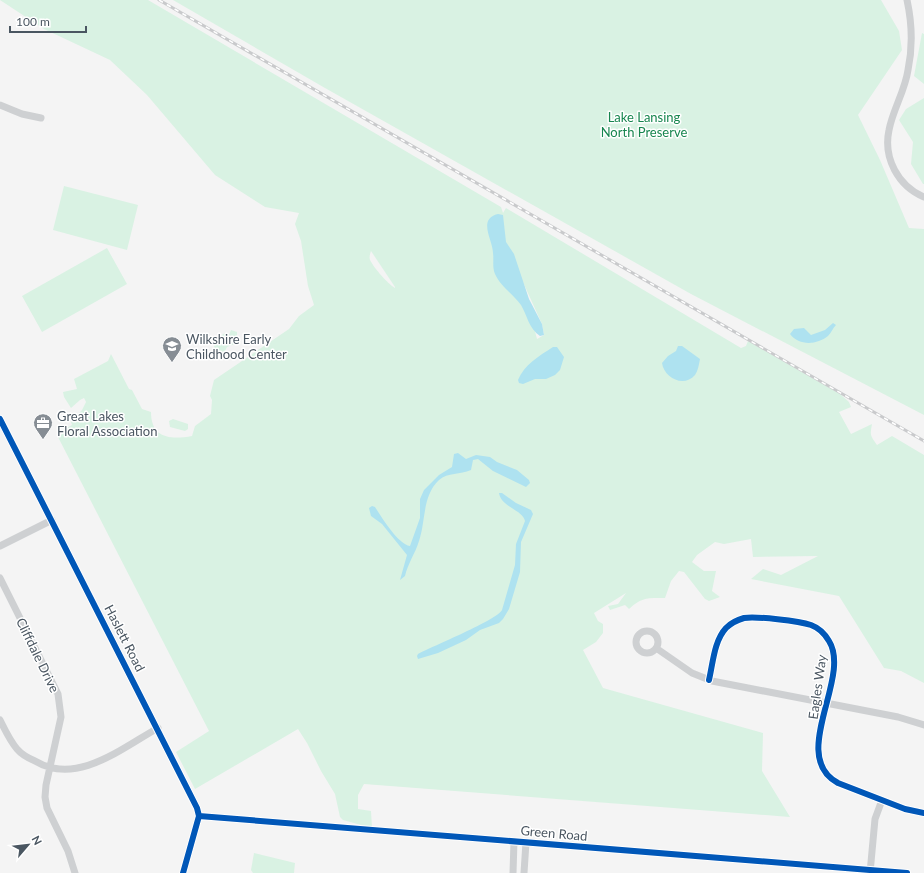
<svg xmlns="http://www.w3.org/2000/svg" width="924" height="873" font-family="Lato,sans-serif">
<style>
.green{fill:#d9f2e3;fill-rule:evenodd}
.water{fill:#aee2f0}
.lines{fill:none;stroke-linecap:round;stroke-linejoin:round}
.minor{stroke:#ced0d2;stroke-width:7}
.rail-casing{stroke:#c9cacc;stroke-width:3}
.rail{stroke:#fff;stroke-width:1.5;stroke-dasharray:4.5;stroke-linecap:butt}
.cycleway-casing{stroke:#fff;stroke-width:8}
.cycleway{stroke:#0057b8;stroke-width:6}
.labels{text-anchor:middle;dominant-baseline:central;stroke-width:3;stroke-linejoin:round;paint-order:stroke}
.park-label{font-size:13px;fill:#17864f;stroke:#fff}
.poi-label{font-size:13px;fill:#4a5661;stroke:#fff;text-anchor:start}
.street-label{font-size:13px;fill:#4a5661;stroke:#fff}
</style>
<rect width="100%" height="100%" fill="#f4f4f4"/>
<path class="green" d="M0,0H148L501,207L503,213L506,208L741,348L746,346L748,341L840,394L849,402L851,407L839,412L851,434L872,424C870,436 870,435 877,445L892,436L924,455V683L901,671L884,668L839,596L751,579L763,569L781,575L818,556L753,557L751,539L724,544L715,542L697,555L692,562L704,571H716L712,591L720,597L709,601L705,599L684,572L679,571L671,581L665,598C647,598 642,597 629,609L625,605L610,610L608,606L618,604L626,593L594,613L598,621L603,624V633L596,642L583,650L603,688L763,733L762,771L790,817L364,784L358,795V809L371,811L372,828L343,820L340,817L335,794L321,771L307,743L298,729L195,789L176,752L209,731L58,437L64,433L63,430L72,425L71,422L82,410L86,402L84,398L80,400L71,408L64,397L63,392L77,389L74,379L108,361L111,354L129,389L132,390L142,409L151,412C151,438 170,440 192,436L195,426L211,414L212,400L210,396L214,380L289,329L299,316L314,305L308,286L301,241L295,224L299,213L265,207L215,175L147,95L110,60L44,29ZM371,251L395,287V288C388,284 374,268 370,260C369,257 370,254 371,251ZM522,280L542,324L544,335L537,339Z
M173,0H881L899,31L902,50L858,115L880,160L909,228L924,229V415L691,294L325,88Z
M922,33L924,34V84L914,76Z
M924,98V184H923L911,164L913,142L899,120L906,109Z
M64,186L138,205L127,250L53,230Z
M107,248L127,284L42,332L22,296Z
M231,330L237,332V343L227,347L224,353L213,350L217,338L225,333L229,335Z
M173,419L188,424V429L185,431L170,427L169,421Z
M254,853L295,863L294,873H253L251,870Z"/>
<path class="water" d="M498,214L503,215L506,242L514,254L529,299L542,324L544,335L540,336C529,329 527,315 521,305C513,294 501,287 495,274C492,267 494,260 493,253C493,240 477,219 498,214Z
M833,323L836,325C833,328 831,333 828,336C817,345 799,346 790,334L794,329L804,328L811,335L825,330Z
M678,346H682L700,359C699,364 698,371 695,375C684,388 664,378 662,363L668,356L676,351Z
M553,347H557L564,357L560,370L555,375L546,379H535L523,384L519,383L518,380C524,365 539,356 553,347Z
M458,453L466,459L476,455L490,457L497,462L517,470L529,480L530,483L526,487L493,471L478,459L473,460L471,470C460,475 448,472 439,480C422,496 426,521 419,541C415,554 408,563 405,576L400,580L407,555L382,524L371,516L369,508L372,506L375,507C382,518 398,544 410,546L420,518V499L424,490L439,475L452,467L454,454Z
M499,493H502L516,503L531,510L533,514L521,542L520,572L509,609L503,619L499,623L480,630L466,640L438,653L418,659L417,656L418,654C433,646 497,620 502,610L515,565L516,544L525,521C523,510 501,507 499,493Z"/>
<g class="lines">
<path class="minor" d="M907,0C912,23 913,46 908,70C905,91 893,109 889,130C883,158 898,186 924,197
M0,105L22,114L41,118
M0,419L197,808L199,816L183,873
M0,546L52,520
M0,578L58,694L61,717L46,785L45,797L47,808L68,851L75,873
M636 642a11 11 0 1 1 22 0a11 11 0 1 1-22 0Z
M656,648L692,673L712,681L898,717L924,725
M709,680C713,663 714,641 726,628C731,623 737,620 744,618C756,616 799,621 811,625C819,628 825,634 829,641C852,678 788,756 838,783L905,809L924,813
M0,720C5,730 10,741 17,749C22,755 28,758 35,761C77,786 122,748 158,728
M199,816L907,873
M513,873L514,841
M524,873L526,842
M870,873L875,819L882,800"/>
<defs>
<path id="rail" d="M159,0L924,441"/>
</defs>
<use href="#rail" class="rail-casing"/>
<use href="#rail" class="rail"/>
<defs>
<path id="cycleway" d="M0,419L197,808L199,816L183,873
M709,680C713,663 714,641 726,628C731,623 737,620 744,618C756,616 799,621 811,625C819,628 825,634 829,641C852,678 788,756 838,783L905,809L924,813
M199,816L907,873"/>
</defs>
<use href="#cycleway" class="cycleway-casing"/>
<use href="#cycleway" class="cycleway"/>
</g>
<defs>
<symbol id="school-pin" viewBox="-11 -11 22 30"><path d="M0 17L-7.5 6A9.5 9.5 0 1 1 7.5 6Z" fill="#868d94" stroke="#fff"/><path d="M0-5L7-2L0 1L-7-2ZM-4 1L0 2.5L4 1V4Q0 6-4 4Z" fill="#fff"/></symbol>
<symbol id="office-pin" viewBox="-11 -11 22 30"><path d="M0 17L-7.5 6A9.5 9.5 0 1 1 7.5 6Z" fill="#868d94" stroke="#fff"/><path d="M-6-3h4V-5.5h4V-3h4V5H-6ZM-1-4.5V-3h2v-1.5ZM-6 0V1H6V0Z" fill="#fff"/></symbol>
</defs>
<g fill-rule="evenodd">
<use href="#school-pin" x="161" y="335" width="22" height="30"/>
<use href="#office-pin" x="32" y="412" width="22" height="30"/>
</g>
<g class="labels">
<g class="park-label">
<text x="644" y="117">Lake Lansing<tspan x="644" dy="15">North Preserve</tspan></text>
</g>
<g class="poi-label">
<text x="186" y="339">Wilkshire Early<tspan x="186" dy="15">Childhood Center</tspan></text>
<text x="57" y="416">Great Lakes<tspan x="57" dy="15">Floral Association</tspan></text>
</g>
<g class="street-label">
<text transform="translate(125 638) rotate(63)">Haslett Road</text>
<text transform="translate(38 655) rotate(64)">Cliffdale Drive</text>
<text transform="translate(817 687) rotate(-82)">Eagles Way</text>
<text transform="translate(554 833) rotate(5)">Green Road</text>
</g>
</g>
<g transform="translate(28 845) rotate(62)" stroke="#ffffff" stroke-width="3" paint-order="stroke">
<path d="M0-3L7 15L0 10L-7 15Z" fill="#4a5661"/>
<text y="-6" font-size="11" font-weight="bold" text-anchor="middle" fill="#4a5661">N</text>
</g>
<path d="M10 26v6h76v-6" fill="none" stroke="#4a5661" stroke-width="2"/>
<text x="16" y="26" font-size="12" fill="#4a5661" stroke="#ffffff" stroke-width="3" paint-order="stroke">100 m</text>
</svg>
